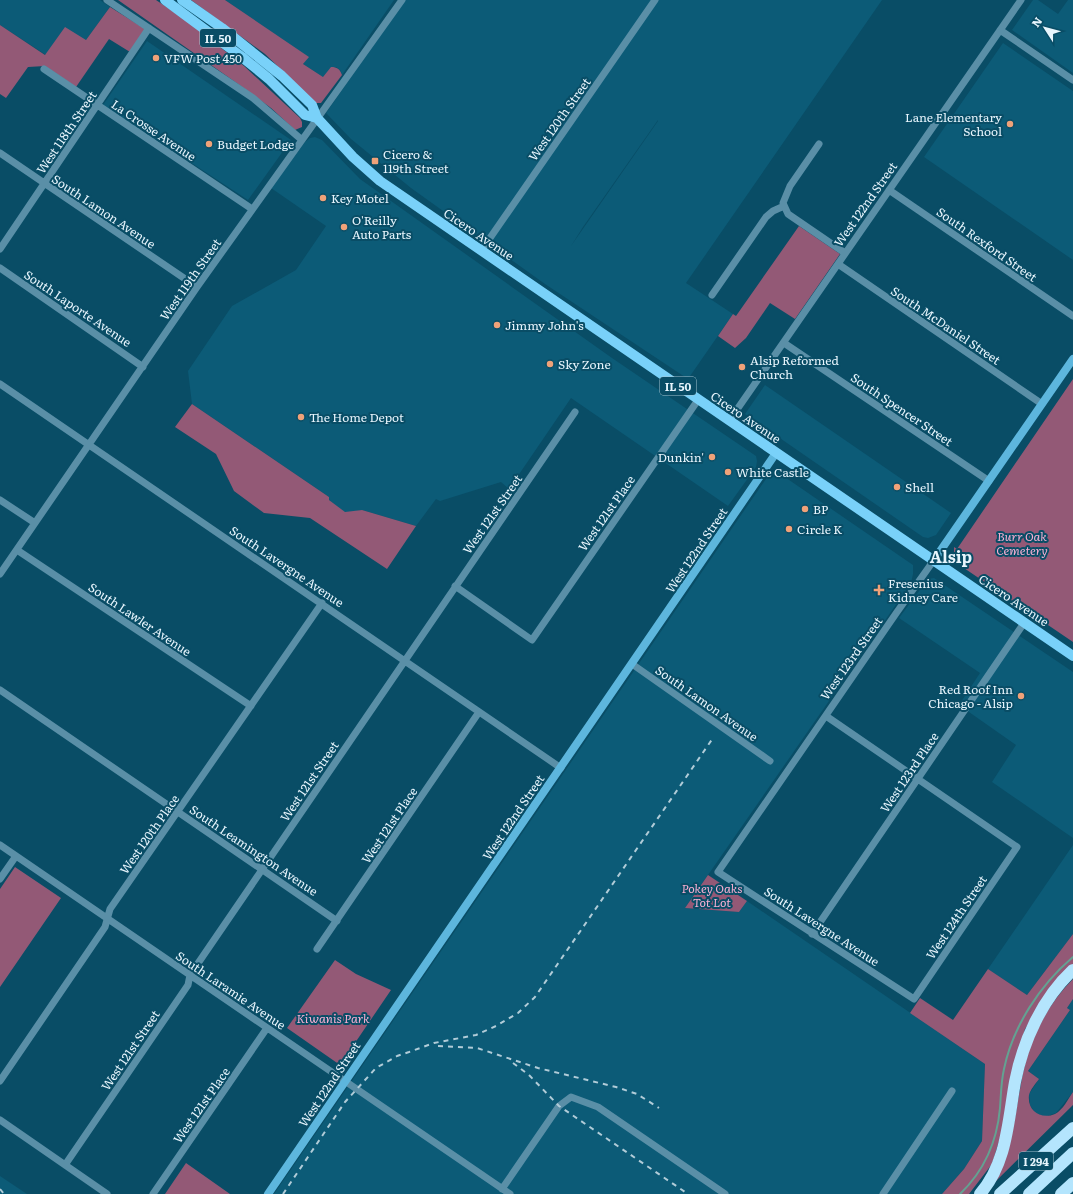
<svg xmlns="http://www.w3.org/2000/svg" width="1073" height="1194" font-family="Literata,serif">
<style>
.built{fill:#0c5b77;fill-rule:evenodd}
.green{fill:#935976}
.lines{fill:none;stroke-linecap:round;stroke-linejoin:round}
.stream{stroke:#63a292;stroke-width:2}
.street{stroke:#5a8fa7;stroke-width:7}
.secondary{stroke:#5db6dd;stroke-width:8}
.primary{stroke:#79d1f9;stroke-width:10}
.highway{stroke:#b4e5fd;stroke-width:12}
.rail{stroke:#b1ccd8;stroke-width:2;stroke-dasharray:5 5;stroke-linecap:butt}
.poi-dot{fill:#f0a279;stroke:#094d66;stroke-width:1.5}
.labels{text-anchor:middle;dominant-baseline:central;stroke-width:4;stroke-linejoin:round;paint-order:stroke}
.shield{fill:#094d66;stroke:#a4c3d0;stroke-width:1}
.shield-label{font-size:11px;font-weight:bold;fill:#e7f5fd}
.poi-label{font-size:12px;fill:#e7f5fd;stroke:#094d66;text-anchor:start}
.street-label{font-size:12px;fill:#e7f5fd;stroke:#094d66}
.park-label{font-size:12px;font-style:italic;fill:#f9b0d3;stroke:#094d66}
.district-label{font-size:16px;font-weight:bold;fill:#e7f5fd;stroke:#094d66}
</style>
<rect width="100%" height="100%" fill="#094d66"/>
<path class="built" d="M0,0H100L110,7L86,40L46,55L0,25Z
M225,0H394L342,75L340,70L336,67L324,78L303,64L308,57Z
M405,0H882L686,283L733,314L688,379L545,284L411,188L351,139L326,113ZM658,120V121L571,246L583,227Z
M1033,0H1038L1058,14L1068,0H1073V73L1012,30Z
M147,41L291,140L248,200L103,105Z
M1003,43L1073,91V260L924,157Z
M315,137L322,140L360,179L612,358L756,456L757,461L756,467L728,506L571,398L509,489L501,482L440,501L436,499L416,526L362,510L345,513L329,500V497L192,404L188,371L232,306L296,270L326,226L271,188L305,142L310,138Z
M765,385L951,513L936,535L928,538L923,537L745,414Z
M776,471L913,565V574L911,583L685,908L739,912L747,901L985,1064L982,1141L964,1169L942,1194H274L770,473Z
M934,578L1073,672V838L992,782L1016,745L959,705L980,673L899,618L928,579Z
M1073,845V934L1027,995L988,969Z
M1073,999V1092L1056,1113L1045,1117L1035,1113L1030,1105L1029,1094L1039,1079L1028,1071L1070,1010L1067,1008Z
M0,1176L27,1194H0Z"/>
<path class="green" d="M118,0H156L187,21L244,66L300,118L302,122V127L295,130L271,108L241,86Z
M191,0H225L309,57L303,64L323,77L331,67C337,67 340,69 342,75L321,103H316L265,54Z
M110,7L145,29L130,52L109,39L76,87L45,66L28,67L6,98L0,94V25L45,55L65,27L86,40Z
M799,226L840,254L795,319L770,303L746,338L735,348L718,336L733,314L736,316Z
M1073,379V642L961,566L954,557V547L957,549Z
M192,404L329,497V500L345,512L362,510L416,526L387,569L310,518L264,513L234,491L216,454L175,427Z
M15,867L61,898L0,987V889Z
M708,875L747,901L739,912L685,908Z
M1073,934V965L1051,990L1025,1029L1011,1080L1003,1128L992,1164L969,1194H942L964,1169L982,1141L985,1064L910,1013L920,998L953,1020L988,969L1027,995Z
M335,960L356,974L391,990L340,1065L287,1028Z
M1073,979V999L1067,1008L1070,1010L1028,1071L1039,1079C1036,1083 1030,1090 1029,1095C1027,1111 1041,1120 1055,1114C1063,1110 1068,1099 1073,1092V1105L993,1184C998,1174 1004,1164 1007,1154C1014,1129 1017,1104 1022,1078C1029,1041 1046,1006 1073,979Z
M186,1163L230,1194H165Z"/>
<g class="lines">
<path class="stream" d="M960,1194C985,1170 997,1142 1000,1108C1001,1095 1001,1082 1004,1069C1013,1026 1040,985 1073,957"/>
<path class="street" d="M107,0L253,98L302,140
M1000,30L1073,80
M44,69L252,209
M819,144L790,186L783,203L788,214L845,253
M0,153L197,287
M889,190L1073,316
M0,249L149,28
M481,251L655,0
M838,264L1042,404
M0,268L143,367
M712,295L766,217L773,211L784,206
M784,343L989,481
M0,384L561,768
M729,421L1021,0
M0,500L35,523
M17,550L251,706
M0,574L197,287L402,0
M455,586L532,640L698,400
M632,664L770,761
M0,690L337,921
M826,716L1017,847L914,999L718,872L897,612L934,560
M0,845L510,1194
M0,879L16,856
M812,934L1024,623
M317,949L479,712
M0,1081L105,927L110,909L322,603
M0,1120L107,1194
M65,1165L188,985L190,975L575,412
M502,1189L559,1106L571,1097L598,1107L725,1194
M153,1194L267,1028
M883,1194L952,1091"/>
<path class="secondary" d="M934,560L1073,359
M268,1194L776,453"/>
<path class="primary" d="M165,0L242,57L269,79L305,115L317,118
M182,0L222,28L282,76L312,105L317,118L353,157L380,181L1073,656"/>
<path class="highway" d="M980,1194C1007,1163 1008,1121 1015,1082C1023,1041 1042,999 1073,970
M1000,1194L1073,1128
M1029,1194L1073,1153
M1061,1194L1073,1183"/>
<path class="rail" d="M438,1046L477,1048L538,1068L616,1087L637,1094L659,1108
M513,1063L529,1075L559,1106L688,1194
M0,1189L4,1194
M283,1194L345,1102L376,1068L397,1056L409,1052L434,1043L476,1035L496,1026L518,1013L535,997L713,738"/>
</g>
<g class="poi-dot">
<circle cx="156" cy="58" r="4"/>
<circle cx="1010" cy="124" r="4"/>
<circle cx="209" cy="144" r="4"/>
<rect x="371" y="157" width="8" height="8" rx="2"/>
<circle cx="323" cy="198" r="4"/>
<circle cx="344" cy="227" r="4"/>
<circle cx="497" cy="325" r="4"/>
<circle cx="550" cy="364" r="4"/>
<circle cx="742" cy="367" r="4"/>
<circle cx="301" cy="417" r="4"/>
<circle cx="712" cy="457" r="4"/>
<circle cx="728" cy="472" r="4"/>
<circle cx="897" cy="487" r="4"/>
<circle cx="805" cy="509" r="4"/>
<circle cx="789" cy="529" r="4"/>
<path d="M877 584h4v4h4v4h-4v4h-4v-4h-4v-4h4z"/>
<circle cx="1021" cy="696" r="4"/>
</g>
<g class="labels">
<g class="shield">
<rect x="200" y="29" width="36" height="18" rx="3"/>
<rect x="660" y="377" width="36" height="18" rx="3"/>
<rect x="1019" y="1152" width="34" height="18" rx="3"/>
</g>
<g class="shield-label">
<text x="218" y="38">IL 50</text>
<text x="678" y="386">IL 50</text>
<text x="1036" y="1161">I 294</text>
</g>
<g class="poi-label">
<text x="164" y="58">VFW Post 450</text>
<text x="1002" y="117" text-anchor="end">Lane Elementary<tspan x="1002" dy="14">School</tspan></text>
<text x="217" y="144">Budget Lodge</text>
<text x="383" y="154">Cicero &amp;<tspan x="383" dy="14">119th Street</tspan></text>
<text x="331" y="198">Key Motel</text>
<text x="352" y="220">O'Reilly<tspan x="352" dy="14">Auto Parts</tspan></text>
<text x="505" y="325">Jimmy John's</text>
<text x="750" y="360">Alsip Reformed<tspan x="750" dy="14">Church</tspan></text>
<text x="558" y="364">Sky Zone</text>
<text x="309" y="417">The Home Depot</text>
<text x="704" y="457" text-anchor="end">Dunkin'</text>
<text x="736" y="472">White Castle</text>
<text x="905" y="487">Shell</text>
<text x="813" y="509">BP</text>
<text x="797" y="529">Circle K</text>
<text x="888" y="583">Fresenius<tspan x="888" dy="14">Kidney Care</tspan></text>
<text x="1013" y="689" text-anchor="end">Red Roof Inn<tspan x="1013" dy="14">Chicago - Alsip</tspan></text>
</g>
<g class="street-label">
<text transform="translate(559 119) rotate(-55)">West 120th Street</text>
<text transform="translate(154 130) rotate(34)">La Crosse Avenue</text>
<text transform="translate(66 132) rotate(-56)">West 118th Street</text>
<text transform="translate(865 204) rotate(-55)">West 122nd Street</text>
<text transform="translate(104 211) rotate(34)">South Lamon Avenue</text>
<text transform="translate(479 234) rotate(34)">Cicero Avenue</text>
<text transform="translate(987 244) rotate(35)">South Rexford Street</text>
<text transform="translate(190 279) rotate(-55)">West 119th Street</text>
<text transform="translate(78 308) rotate(34)">South Laporte Avenue</text>
<text transform="translate(946 325) rotate(34)">South McDaniel Street</text>
<text transform="translate(902 409) rotate(34)">South Spencer Street</text>
<text transform="translate(746 417) rotate(34)">Cicero Avenue</text>
<text transform="translate(606 513) rotate(-55)">West 121st Place</text>
<text transform="translate(492 514) rotate(-55)">West 121st Street</text>
<text transform="translate(696 550) rotate(-56)">West 122nd Street</text>
<text transform="translate(287 566) rotate(34)">South Lavergne Avenue</text>
<text transform="translate(1014 600) rotate(34)">Cicero Avenue</text>
<text transform="translate(140 619) rotate(34)">South Lawler Avenue</text>
<text transform="translate(851 658) rotate(-55)">West 123rd Street</text>
<text transform="translate(707 703) rotate(35)">South Lamon Avenue</text>
<text transform="translate(909 772) rotate(-56)">West 123rd Place</text>
<text transform="translate(309 781) rotate(-56)">West 121st Street</text>
<text transform="translate(513 817) rotate(-56)">West 122nd Street</text>
<text transform="translate(389 825) rotate(-56)">West 121st Place</text>
<text transform="translate(149 834) rotate(-55)">West 120th Place</text>
<text transform="translate(254 850) rotate(34)">South Leamington Avenue</text>
<text transform="translate(956 917) rotate(-56)">West 124th Street</text>
<text transform="translate(822 926) rotate(33)">South Lavergne Avenue</text>
<text transform="translate(231 990) rotate(34)">South Laramie Avenue</text>
<text transform="translate(130 1050) rotate(-56)">West 121st Street</text>
<text transform="translate(329 1084) rotate(-56)">West 122nd Street</text>
<text transform="translate(201 1105) rotate(-55)">West 121st Place</text>
</g>
<g class="park-label">
<text x="1022" y="536">Burr Oak<tspan x="1022" dy="14">Cemetery</tspan></text>
<text x="712" y="888">Pokey Oaks<tspan x="712" dy="14">Tot Lot</tspan></text>
<text x="333" y="1018">Kiwanis Park</text>
</g>
<g class="district-label">
<text x="951" y="556">Alsip</text>
</g>
</g>
<g transform="translate(1045 28) rotate(306)" stroke="#094d66" stroke-width="3" paint-order="stroke">
<path d="M0-3L7 15L0 10L-7 15Z" fill="#e7f5fd"/>
<text y="-6" font-size="11" font-weight="bold" text-anchor="middle" fill="#e7f5fd">N</text>
</g>
</svg>
